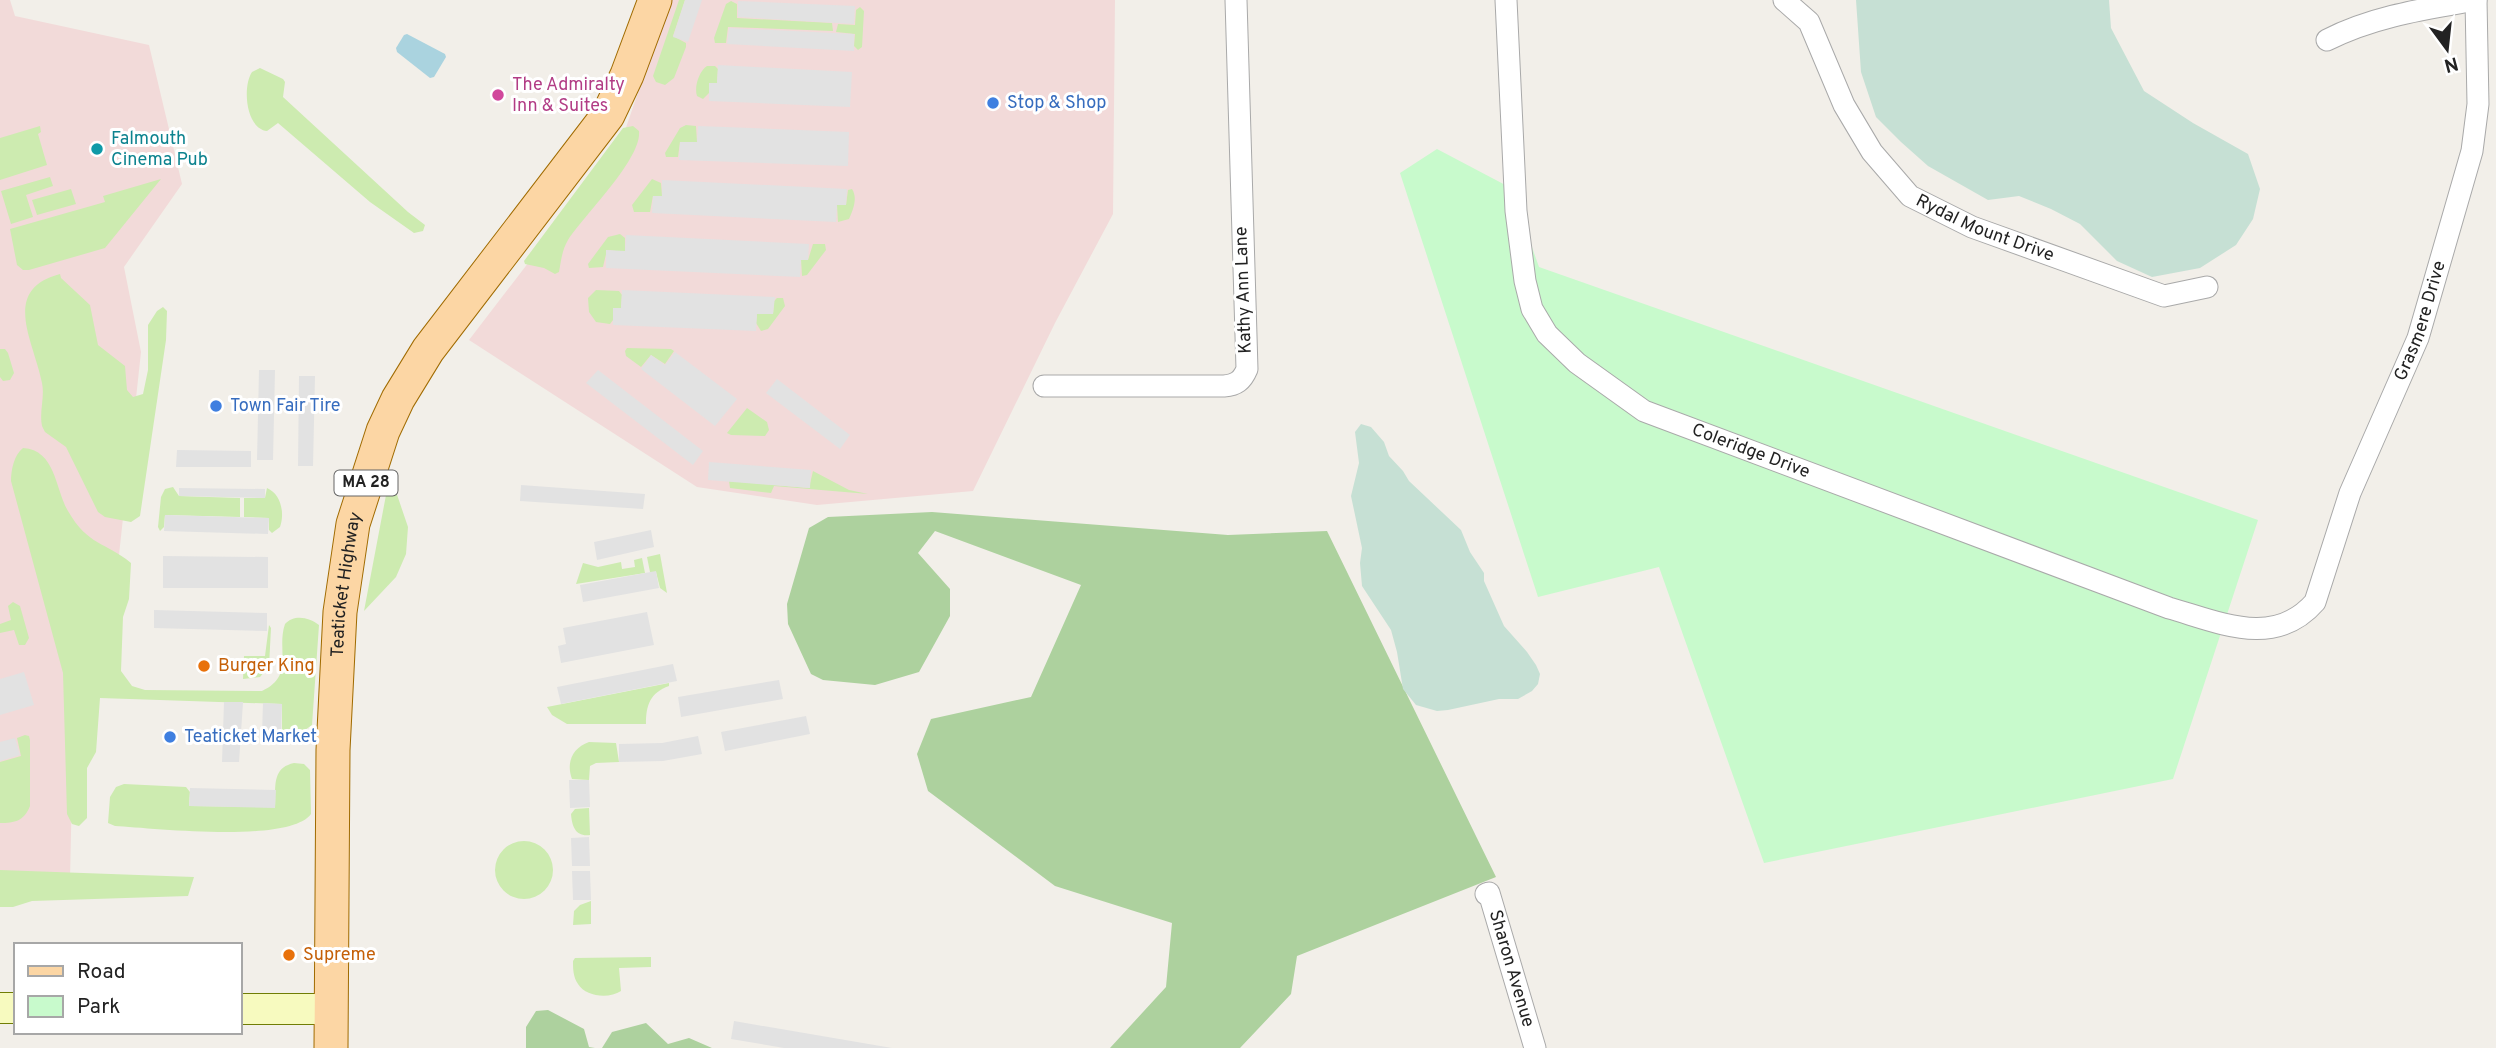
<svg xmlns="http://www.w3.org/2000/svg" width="2496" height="1048" font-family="Overpass,sans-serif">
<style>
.commercial{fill:#f2dad9}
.grass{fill:#cdebb0}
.forest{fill:#add19e}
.wetland{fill:#c6e0d4}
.park{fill:#c8facc}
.parking{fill:#e2e2e2}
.water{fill:#aad3df}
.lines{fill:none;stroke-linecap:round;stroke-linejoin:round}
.minor-casing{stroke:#a9a9a9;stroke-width:23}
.secondary-casing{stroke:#707d05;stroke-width:32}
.primary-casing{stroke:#a06b00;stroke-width:35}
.minor{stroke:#fff;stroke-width:21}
.secondary{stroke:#f7fabf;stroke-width:30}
.primary{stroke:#fcd6a4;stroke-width:33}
.hotel-dot{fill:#d1479c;stroke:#fff;stroke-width:2.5}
.shop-dot{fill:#3f7fe0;stroke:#fff;stroke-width:2.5}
.culture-dot{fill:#0f9aa8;stroke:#fff;stroke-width:2.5}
.food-dot{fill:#e8710a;stroke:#fff;stroke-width:2.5}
.labels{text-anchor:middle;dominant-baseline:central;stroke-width:6;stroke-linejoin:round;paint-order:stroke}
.shield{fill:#fff;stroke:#646464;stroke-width:2}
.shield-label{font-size:16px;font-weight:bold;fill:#222}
.hotel-label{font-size:18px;fill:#b23c85;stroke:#fff;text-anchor:start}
.shop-label{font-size:18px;fill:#366cbe;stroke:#fff;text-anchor:start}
.culture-label{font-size:18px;fill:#0d838f;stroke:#fff;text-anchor:start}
.street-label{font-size:18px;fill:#222;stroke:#fff}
.food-label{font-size:18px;fill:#c56008;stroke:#fff;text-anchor:start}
</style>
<rect width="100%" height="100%" fill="#f2efe9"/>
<path class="commercial" d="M0,0H10L15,16L149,45L182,184L124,267L141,352L119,555L114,674L74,695L70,880L0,889Z
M670,0H1115L1113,214L1055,323L973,491L817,505L697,487L469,340L621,142Z"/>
<path class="grass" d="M679,0H685L673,36L686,43V47L674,78L665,85L656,82L653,76Z
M731,1L737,4V18L832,23L833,31L728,27L726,43H715L714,38L726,4Z
M860,7L864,11L862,47L858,50L854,46L855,34L836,32L838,24L855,25L856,10Z
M707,66H715L718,69L717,83H709V93L703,99L697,96C694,87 699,71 707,66Z
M260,68L283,79L285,82L283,97L408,212L425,225L423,231L414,233L370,202L278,123L267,131C246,129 242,87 252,72Z
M686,125L696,126L697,142H680L678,157H666L665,153L680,128Z
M40,126L41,132L38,134L47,165L0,180V138Z
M633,126L639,131C642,159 584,215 568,240C562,250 561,261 559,272L555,274L544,268L525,264L524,261L623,128Z
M50,177L53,186L26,195L33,217L11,224L1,191Z
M161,179L105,248L29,270H23L17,265L10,229L105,202L103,196Z
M652,179L661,183L662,196H653L650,212H634L632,205Z
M71,189L76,204L37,215L32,200Z
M852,189C858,198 853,210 849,219L838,222L837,205H846L848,190Z
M620,234L625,238V252L607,250L603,267L589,268L588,264L608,237Z
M813,244H825L826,250L807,275L802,276L801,259L808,260Z
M60,274L61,278L90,305L98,345L125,366L127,390L133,397L143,394L148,370V325L157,311L163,307L167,311L166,340L140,516L131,522L105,517L98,512L66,447L45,432L42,426C39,412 45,397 42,383C34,341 0,290 60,274Z
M596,290L619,291L622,295L621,308H613V320L610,324L596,322L589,312L588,298Z
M777,298H783L785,306L768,329L761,331L756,323L757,314H773L774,301Z
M627,348L671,349L674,351L665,364L651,355L641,367L626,356L625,351Z
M0,349H5L8,353L14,373L10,380L3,381L0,377Z
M747,408L767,422L769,430L765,436L731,435L727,433Z
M23,448C56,450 55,489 68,511C88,546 106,542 131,563L129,599L123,617L121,671L132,686L145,690L262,691C295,676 276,650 285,624C294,614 309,617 319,625L312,725L298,735L282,736V704L100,698L96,752L87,768V818L79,826L72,824L67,814L63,673L11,481C11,470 14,455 23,448Z
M813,471L849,490L868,494L774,486L771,493L730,488L729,481L809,488Z
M390,474L408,527L406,554L396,577L364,611Z
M173,487L179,496L240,498V517L165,515L164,527L160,531L158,527L161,497L165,489Z
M267,488C281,494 285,513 280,527L272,533L269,530V518L244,517V498H265Z
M660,554L667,593L660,588L656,572H650L647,557Z
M642,558L645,573L576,584L583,563L598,567L621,562L622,569L635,567L634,560Z
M13,602L20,606L29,638L25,645H19L14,630L0,633V624L11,620L8,606Z
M269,625L271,628L269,666L260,677L243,679L244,656H265Z
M669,683V686C650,693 646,705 646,724H567L552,715L547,707Z
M25,735L29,736L30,740V806C24,821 15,823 0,823V762L21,756L17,738Z
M589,742L616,743L619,762L596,763L590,766L589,780L572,779C566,763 572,748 589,742Z
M294,763L304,764L310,770L311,814C289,844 153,828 115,826L108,823L110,797L116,787L124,784L186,787L190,792L189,806L275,807C276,788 271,768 294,763Z
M589,808L590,835C576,837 572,827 571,814L575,809Z
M495 870a29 29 0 1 1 58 0a29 29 0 1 1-58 0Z
M0,870L194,877L188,896L32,901L13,907H0Z
M591,901V924L573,925L574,911L580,905Z
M651,957V967L619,968L621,991C609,999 586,997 578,984C573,977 573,968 573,961L575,958Z"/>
<path class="forest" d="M932,512L1228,535L1327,531L1496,877L1297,956L1291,994L1240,1048H1110L1166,987L1172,923L1055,886L928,791L917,754L931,719L1031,697L1081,585L935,531L918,553L950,589V616L919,672L875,685L823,680L811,674L788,624L787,604L809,528L828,517Z
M548,1010L584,1029L589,1047L595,1048H526V1027L536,1011Z
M646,1023L668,1044L689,1038L712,1048H602L612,1032Z"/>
<path class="wetland" d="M1856,0H2109L2111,28L2144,91L2193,123L2248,154L2260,189L2253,219L2236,245L2200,268L2152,277L2117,261L2080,224L2051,209L2019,196L1988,200L1928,166L1901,142L1876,117L1861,72Z
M1361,424L1371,427L1384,442L1389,456L1403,471L1409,481L1461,530L1470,552L1484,573V581L1504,626L1527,652L1536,665L1540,674L1538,684L1532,691L1518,699H1499L1448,710L1437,711L1416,705L1403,689L1397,652L1391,630L1362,586L1360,563L1362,548L1351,496L1359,463L1355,432Z"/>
<path class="park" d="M1437,149L1511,188L1539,267L2258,520L2173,779L1764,863L1659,567L1538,597L1400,173Z"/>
<path class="parking" d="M685,0H702L688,42L673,37Z
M738,1L855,6L854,24L738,17Z
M729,28L854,34V51L727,44Z
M718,65L852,72L850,107L709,101V83H717Z
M698,126L849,132L848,166L679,160L680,142H697Z
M662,180L847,189L846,205H837L836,222L652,213L653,196H662Z
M626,235L809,244L808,260H801L800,277L606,268V250L625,251Z
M622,290L775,297L773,314H757L756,331L613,325V308H621Z
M675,352L737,399L715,426L641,369L651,355L665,365Z
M259,370H275L273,460H257Z
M598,370L703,451L693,465L586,383Z
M299,376H315L313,466H298Z
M777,379L850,435L840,449L766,393Z
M177,450L251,451V467H176Z
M709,462L811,470L810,488L708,480Z
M521,485L645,494L643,509L520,501Z
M179,488L265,489V498L179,496Z
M165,515L269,518L268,534L164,531Z
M651,530L654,547L597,560L594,542Z
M163,556L268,557V588H163Z
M656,571L659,588L583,602L580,585Z
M154,610L267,613V631L154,628Z
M647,612L654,645L561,663L558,646L566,644L563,628Z
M673,664L677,681L561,704L557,687Z
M24,672L34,705L0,715V679Z
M779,680L783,699L681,717L678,697Z
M224,702H243L239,762H222Z
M263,703L282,704L281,734H262Z
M806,716L810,734L725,751L721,732Z
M698,736L702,754L663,761L619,762V744L662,743Z
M15,738L20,755L0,761V742Z
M569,780H589L590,807L570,808Z
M190,788L276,790L275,808L189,806Z
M589,837L590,866H572L571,838Z
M572,871H590L591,900H573Z
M734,1021L892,1048H784L731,1039Z"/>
<path class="water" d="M407,34L445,54L446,57L434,77L430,78L397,52L396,48L404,35Z"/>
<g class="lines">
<defs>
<g id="minor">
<path id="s1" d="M1506,0L1516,211L1525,281L1532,309L1547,334L1577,363L1644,411L2169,608C2219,622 2274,649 2315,602L2350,493L2418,338L2472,151L2478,104L2476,0"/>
<path id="s2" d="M1784,0L1809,22L1844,105L1872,152L1910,196L1972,227L2164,296L2207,287"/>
<path d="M2327,40C2374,16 2425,9 2476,0"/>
<path d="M1044,386H1224C1236,385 1242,381 1247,369L1236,0"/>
<path id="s3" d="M1486,894L1489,893L1535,1048"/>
</g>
<path id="secondary" d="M0,1008H16
M240,1009H332"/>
<g id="primary">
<path id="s4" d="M331,1048L333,750L340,612L353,524L383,431L398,399L428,350L608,115L627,75L655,0"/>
</g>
</defs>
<use href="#minor" class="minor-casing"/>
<use href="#secondary" class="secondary-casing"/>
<use href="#primary" class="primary-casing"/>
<use href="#minor" class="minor"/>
<use href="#secondary" class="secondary"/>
<use href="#primary" class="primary"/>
</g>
<circle class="hotel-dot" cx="498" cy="95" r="7"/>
<g class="shop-dot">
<circle cx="993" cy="103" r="7"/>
<circle cx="216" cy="406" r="7"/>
<circle cx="170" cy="737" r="7"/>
</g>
<circle class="culture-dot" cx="97" cy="149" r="7"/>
<g class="food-dot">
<circle cx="204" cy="666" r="7"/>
<circle cx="289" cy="955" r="7"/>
</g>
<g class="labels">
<rect class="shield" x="334.5" y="470.5" width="63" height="25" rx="5"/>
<g class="shield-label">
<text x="366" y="483">MA 28</text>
</g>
<g class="hotel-label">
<text x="512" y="85">The Admiralty<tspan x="512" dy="21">Inn &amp; Suites</tspan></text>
</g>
<g class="shop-label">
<text x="1007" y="103">Stop &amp; Shop</text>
<text x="230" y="406">Town Fair Tire</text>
<text x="184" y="737">Teaticket Market</text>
</g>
<g class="culture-label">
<text x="111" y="139">Falmouth<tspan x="111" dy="21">Cinema Pub</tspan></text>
</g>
<g class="street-label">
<text stroke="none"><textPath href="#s2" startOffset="318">Rydal Mount Drive</textPath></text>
<text transform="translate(1244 290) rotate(-92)">Kathy Ann Lane</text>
<text stroke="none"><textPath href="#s1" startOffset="1482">Grasmere Drive</textPath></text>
<text stroke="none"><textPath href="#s1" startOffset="578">Coleridge Drive</textPath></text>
<text stroke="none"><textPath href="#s4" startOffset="464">Teaticket Highway</textPath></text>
<text stroke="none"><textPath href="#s3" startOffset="82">Sharon Avenue</textPath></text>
</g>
<g class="food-label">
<text x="218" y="666">Burger King</text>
<text x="303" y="955">Supreme</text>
</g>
</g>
<rect x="14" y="943" width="228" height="91" fill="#ffffff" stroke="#a7a7a7" stroke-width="2"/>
<rect x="28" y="966" width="35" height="10" fill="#fcd6a4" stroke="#a7a7a7" stroke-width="2"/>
<text x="77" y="978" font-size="21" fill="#222222">Road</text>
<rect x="28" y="996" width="35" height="21" fill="#c8facc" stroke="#a7a7a7" stroke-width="2"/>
<text x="77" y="1013" font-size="21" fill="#222222">Park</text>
<g transform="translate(2447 49) rotate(165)" stroke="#ffffff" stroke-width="5" paint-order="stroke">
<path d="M0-5L12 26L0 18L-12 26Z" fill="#222222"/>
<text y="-10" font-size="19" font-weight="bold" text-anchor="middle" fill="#222222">N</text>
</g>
</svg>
